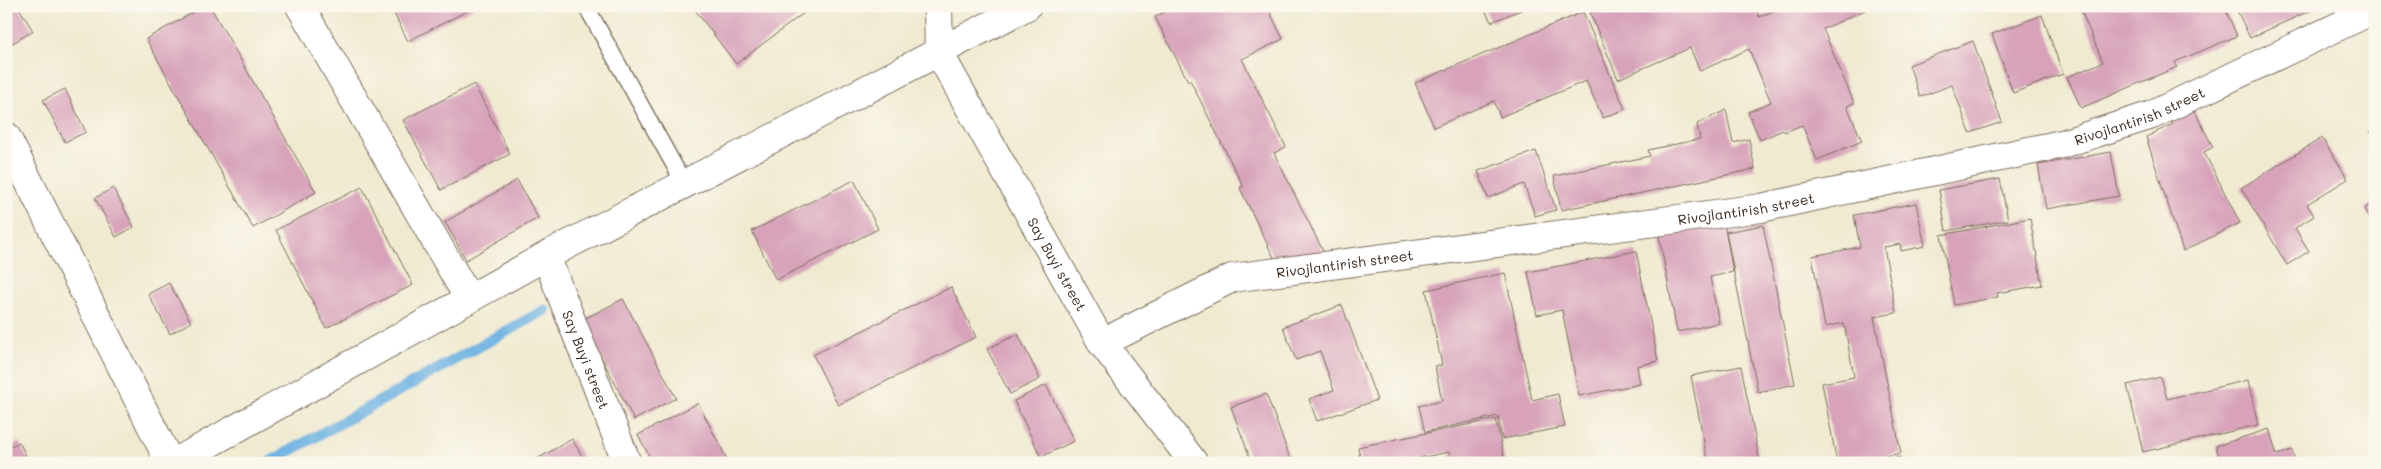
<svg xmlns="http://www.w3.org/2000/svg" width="2381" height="469" font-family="Mali,sans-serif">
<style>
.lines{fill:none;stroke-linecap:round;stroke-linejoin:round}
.stream{stroke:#6ab0e1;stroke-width:11}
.building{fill:#d7a2ba}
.lane-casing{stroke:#7a6d5d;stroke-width:18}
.street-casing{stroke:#7a6d5d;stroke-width:30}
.lane{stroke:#fff;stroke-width:15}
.street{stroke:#fff;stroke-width:28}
.labels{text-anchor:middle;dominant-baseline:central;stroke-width:4;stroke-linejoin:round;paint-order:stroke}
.street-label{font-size:14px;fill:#3b2a1e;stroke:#fbf7ec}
</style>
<rect width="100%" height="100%" fill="#fbf7ec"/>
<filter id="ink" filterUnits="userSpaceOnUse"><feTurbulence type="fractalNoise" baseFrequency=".02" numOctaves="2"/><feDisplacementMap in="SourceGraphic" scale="10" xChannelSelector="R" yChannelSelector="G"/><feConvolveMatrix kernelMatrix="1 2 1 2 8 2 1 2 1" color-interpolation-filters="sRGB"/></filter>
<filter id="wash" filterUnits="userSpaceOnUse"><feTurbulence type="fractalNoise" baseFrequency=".0096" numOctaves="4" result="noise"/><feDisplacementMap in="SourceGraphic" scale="20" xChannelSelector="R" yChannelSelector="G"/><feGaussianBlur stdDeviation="1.12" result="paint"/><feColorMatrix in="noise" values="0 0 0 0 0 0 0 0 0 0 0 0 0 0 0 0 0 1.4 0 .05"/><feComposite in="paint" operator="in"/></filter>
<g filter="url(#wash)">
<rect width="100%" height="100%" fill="#f0ead1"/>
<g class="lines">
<path class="stream" d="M268,463L545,310"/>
</g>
<g id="blocks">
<path class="building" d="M6,6H18L33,31L13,43L6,31Z
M204,6H210L316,192L253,228L146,39Z
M390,6H472L473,8L408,41Z
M692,6H813L736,64Z
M1176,6H1267L1283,39L1242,59L1286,147L1274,153L1325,255L1276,262L1240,188L1243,186L1190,80L1188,81L1155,17Z
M1483,6H1531L1491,22Z
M1605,6H1755L1759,17L1785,6H1874L1823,29L1854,103L1847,106L1862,141L1817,160L1802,125L1785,132L1783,130L1760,140L1748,112L1771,102L1749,49L1700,71L1690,48L1618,79L1590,13Z
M2079,6H2224L2237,36L2175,62L2177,67L2081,108L2067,77L2103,62Z
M2235,6H2320L2250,38Z
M1583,12L1625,109L1603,118L1586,81L1500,117L1494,101L1434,127L1415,83Z
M2042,15L2063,74L2013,93L1992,34Z
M1973,41L2002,122L1970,133L1952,85L1920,97L1909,65Z
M474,84L510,154L441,190L403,120Z
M65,89L86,132L65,142L43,100Z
M2193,108L2213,147L2204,152L2240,223L2183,251L2146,137L2173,124L2170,119Z
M1726,110L1733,143L1749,139L1755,169L1561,210L1554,176L1650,156L1648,150L1700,139L1697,124Z
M2375,129V139L2370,132Z
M2322,138L2348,179L2307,204L2314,216L2295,228L2309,251L2287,265L2241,188Z
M1536,151L1556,210L1535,216L1524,184L1488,198L1478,171Z
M2111,152L2119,196L2046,209L2038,165Z
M2000,179L2008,220L1946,231L1939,190Z
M517,180L538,218L466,260L445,222Z
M854,180L878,229L776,280L752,231Z
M362,187L413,285L326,328L276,230Z
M113,188L134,227L116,237L95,198Z
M2375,202V226L2364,209Z
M1916,203L1925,246L1901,251L1900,244L1884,247L1896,313L1874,317L1901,453L1850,463H1837L1822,383L1854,377L1844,323L1825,327L1812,256L1860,247L1854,215Z
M2030,218L2042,285L1997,293L1998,297L1954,305L1941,235Z
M1724,223L1733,272L1710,277L1719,323L1677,332L1659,235Z
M1763,225L1795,384L1758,392L1726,232Z
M1636,251L1658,361L1637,366L1640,384L1579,396L1562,310L1537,315L1528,272Z
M1505,273L1532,400L1558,394L1565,427L1502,439L1498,416L1425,432L1419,406L1442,401L1435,366L1442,365L1426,290Z
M169,283L191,322L170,334L148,294Z
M951,287L976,337L838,405L813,355Z
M623,299L676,398L634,420L582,320Z
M1342,305L1377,400L1317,421L1309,399L1334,390L1320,351L1296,360L1283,327Z
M1018,334L1040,379L1010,394L987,349Z
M1741,366L1760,463H1708L1691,376Z
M2161,377L2167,399L2248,380L2258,425L2143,452L2127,385Z
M1046,385L1074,441L1041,457L1014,401Z
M1266,394L1292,463H1252L1231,407Z
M698,403L729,463H653L638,435Z
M1496,419L1505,463H1452L1449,452L1396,463H1361L1358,447Z
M2269,429L2277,455L2292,450L2296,463H2221L2216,446Z
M572,439L586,463H530Z
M19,442L30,463H6V449Z
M1900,457L1902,463H1875V462Z"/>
</g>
</g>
<g filter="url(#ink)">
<use href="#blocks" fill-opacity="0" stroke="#7a6d5d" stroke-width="1"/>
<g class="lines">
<defs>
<path id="lane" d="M586,6L685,185"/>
<g id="street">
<path d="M300,6L469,299"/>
<path id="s1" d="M938,6L939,53L1102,343L1194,463"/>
<path d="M6,136L170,463"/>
<path id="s2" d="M546,256L627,463"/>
<path id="s3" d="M1102,343L1232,278L1761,208L2062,144L2152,115L2373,10"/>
<path d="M174,463L546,256L1027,6"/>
</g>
</defs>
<use href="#lane" class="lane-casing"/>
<use href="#street" class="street-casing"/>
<use href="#lane" class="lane"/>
<use href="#street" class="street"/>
</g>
</g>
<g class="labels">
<g class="street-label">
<text stroke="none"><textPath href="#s3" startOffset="1069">Rivojlantirish street</textPath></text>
<text stroke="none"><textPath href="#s3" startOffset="664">Rivojlantirish street</textPath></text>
<text stroke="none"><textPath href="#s3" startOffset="259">Rivojlantirish street</textPath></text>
<text stroke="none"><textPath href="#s1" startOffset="289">Say Buyi street</textPath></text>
<text stroke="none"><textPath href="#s2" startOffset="111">Say Buyi street</textPath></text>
</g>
</g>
<rect width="2381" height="469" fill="none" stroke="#fbf7ec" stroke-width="25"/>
</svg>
